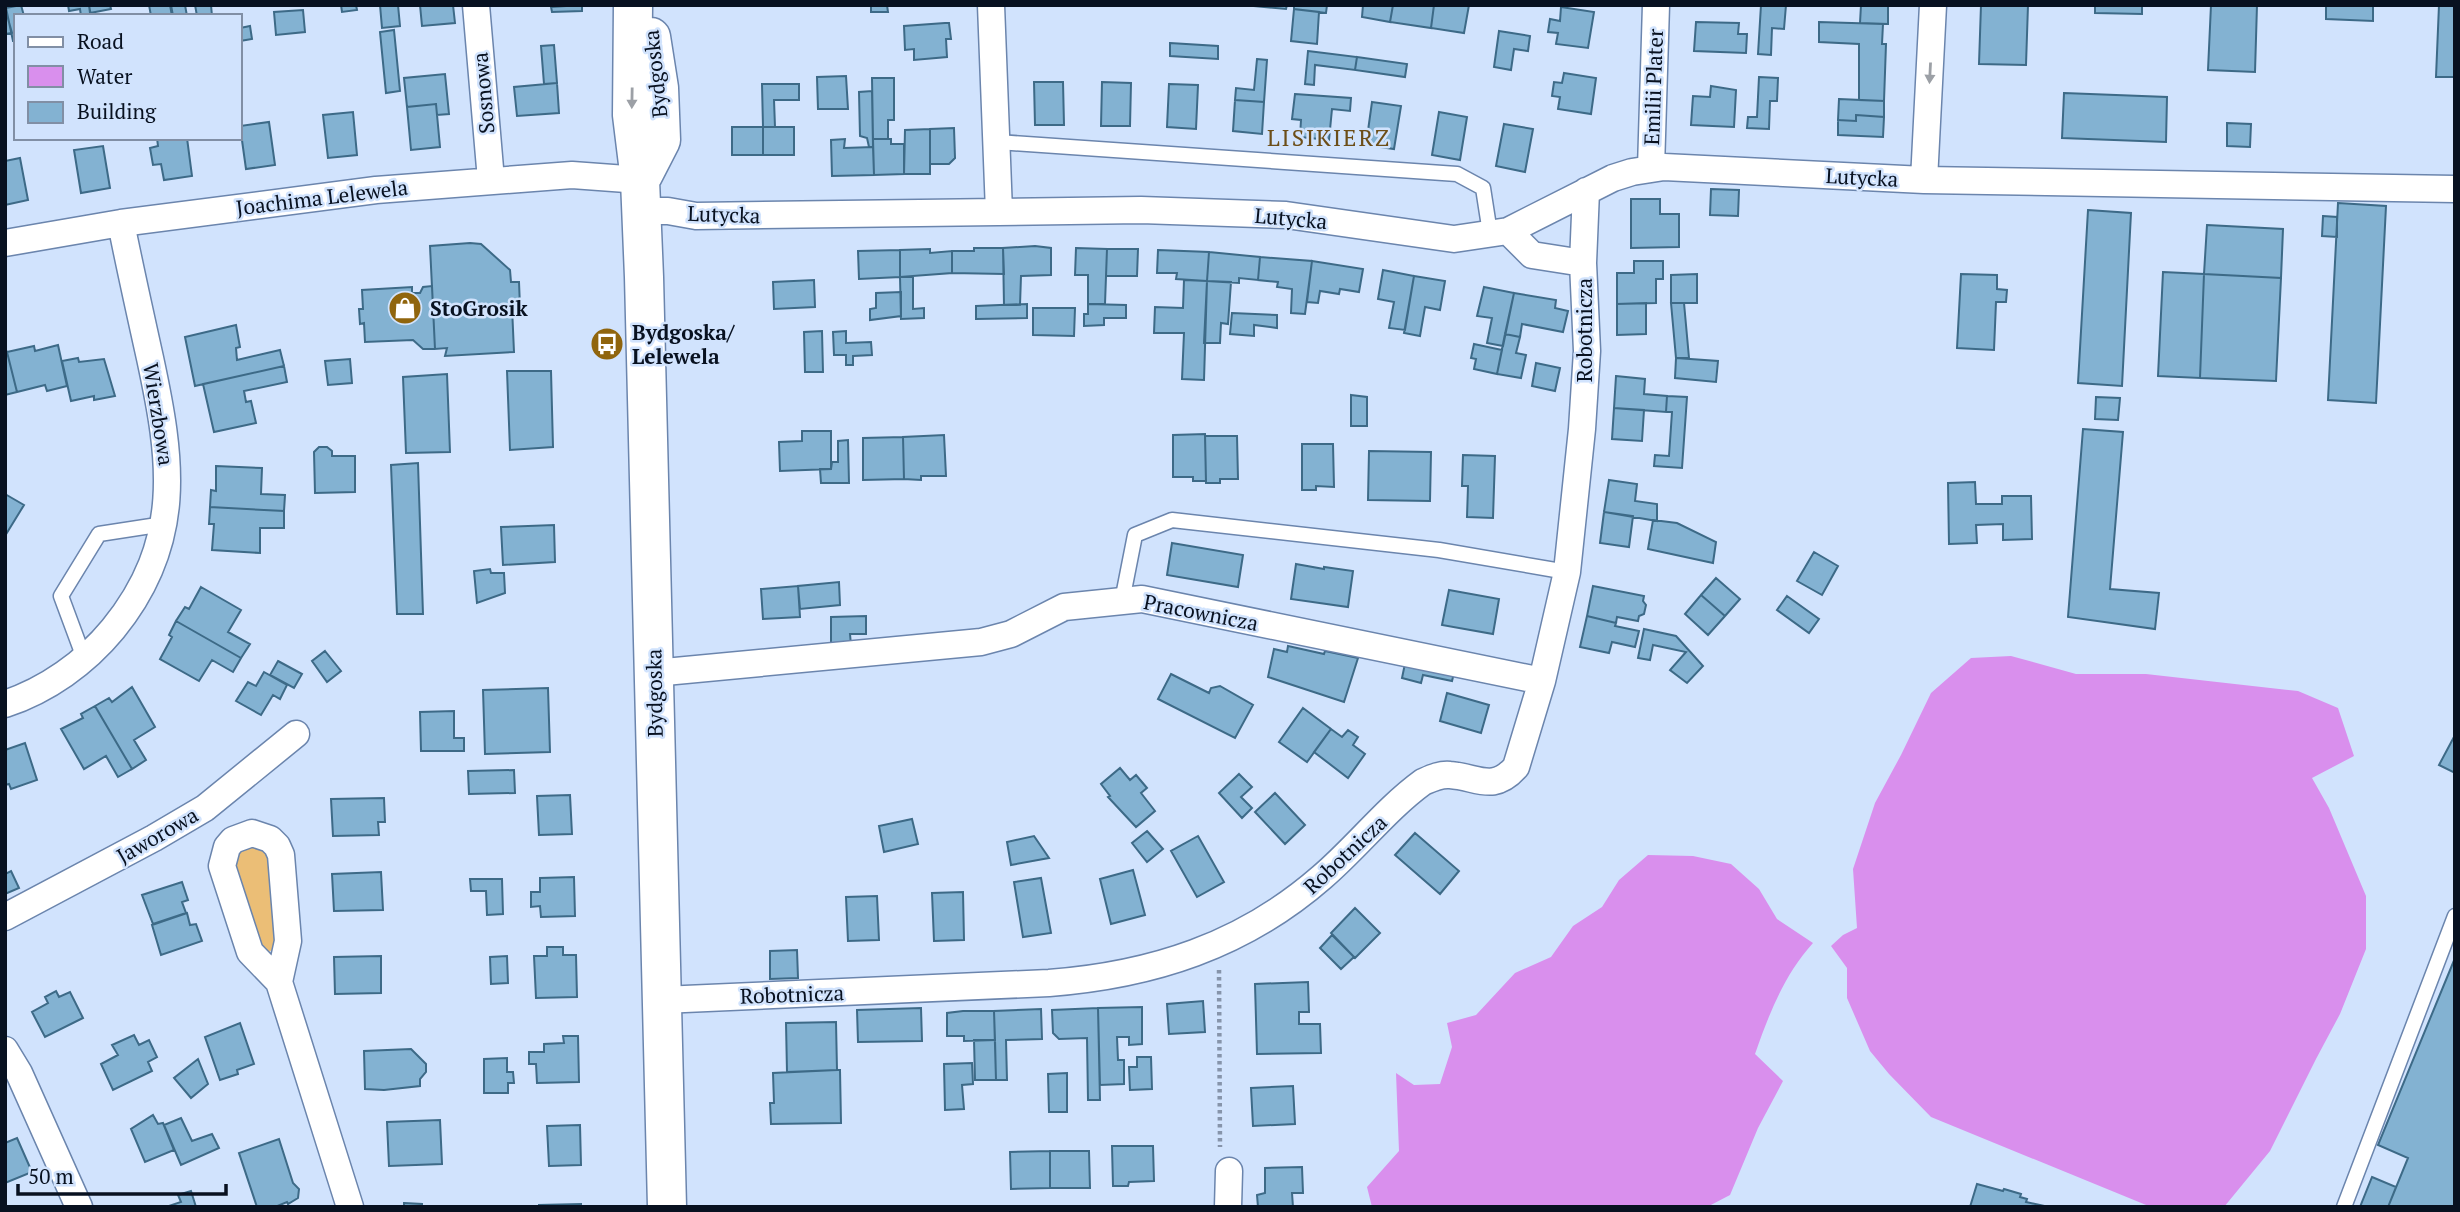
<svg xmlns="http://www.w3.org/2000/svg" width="2460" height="1212" font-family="'PT Serif',serif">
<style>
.green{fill:#ebbe76}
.water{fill:#d98fed}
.building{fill:#83b2d2;stroke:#3d6a87;stroke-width:2}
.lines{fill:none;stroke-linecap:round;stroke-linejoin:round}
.lane-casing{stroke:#6b85ad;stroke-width:17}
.street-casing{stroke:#6b85ad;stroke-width:29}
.secondary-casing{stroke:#6b85ad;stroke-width:41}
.path{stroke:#8694aa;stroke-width:4.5;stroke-dasharray:3.5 3.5;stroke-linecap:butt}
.lane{stroke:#fff;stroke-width:14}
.street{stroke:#fff;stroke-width:26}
.secondary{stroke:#fff;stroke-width:38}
.oneway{fill:#9ca0a6}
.labels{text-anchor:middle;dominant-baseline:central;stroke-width:5;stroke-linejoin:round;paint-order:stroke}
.street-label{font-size:21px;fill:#081120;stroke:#d1e3fd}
.poi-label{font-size:21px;font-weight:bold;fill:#081120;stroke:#d1e3fd;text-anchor:start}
.neighbourhood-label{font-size:23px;letter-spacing:2px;fill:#6c4e18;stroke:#d1e3fd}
</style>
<rect width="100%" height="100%" fill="#d1e3fd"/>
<path class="green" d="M252,845L263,850L271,857L276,947L269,952L262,951L232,864L238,851Z"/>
<path class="water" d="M2011,656L2076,674H2146L2298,691L2338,708L2354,756L2312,778L2329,808L2366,896V949L2340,1014L2316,1059L2270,1151L2224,1207H2151L1931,1117L1889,1074L1870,1051L1847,998V968L1831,946L1843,935L1857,928L1853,869L1875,803L1901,755L1931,693L1971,658Z
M1648,855L1693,856L1731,864L1759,889L1777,919L1813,943C1784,975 1769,1014 1755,1054L1783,1081L1758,1128L1730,1195L1707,1207H1372L1367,1187L1399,1151L1396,1073L1414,1085L1440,1084L1452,1047L1447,1023L1476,1015L1515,973L1551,957L1573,926L1602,907L1619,880Z"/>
<path class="building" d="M21,5L24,16H16V41H13L6,8Z
M68,5H89L91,16H81L80,9L69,11Z
M89,5H110L111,9L90,13Z
M149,5H170L172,16H151Z
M171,5H185L187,16H173Z
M195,5H211L212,16H197Z
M341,5H356L357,10L342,12Z
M380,5H398L400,26L382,28Z
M420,5H453L455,23L422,26Z
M582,5V11L552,12L551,7Z
M871,5H887L888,12H871Z
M1243,5H1287L1286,9Z
M1294,5H1327L1326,13L1294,9Z
M1363,5H1393L1390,22L1362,17Z
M1393,5H1434L1431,28L1390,22Z
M1434,5H1469L1464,33L1431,28Z
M1761,5H1786L1784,29L1772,28L1771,55L1758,54Z
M1861,5H1888V24L1860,23Z
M1981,5H2028L2026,65L1979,64Z
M2095,5H2142V14L2095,13Z
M2211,5H2257L2255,72L2208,70Z
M2326,5H2373V21L2326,19Z
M2439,5H2455V77H2436Z
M1561,7L1594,12L1588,48L1556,44L1558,33L1548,32L1550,19L1560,21Z
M5,8L12,33L5,34Z
M1294,9L1319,12L1317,44L1291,41Z
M303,10L305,32L276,35L274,12Z
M1696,22L1739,23L1738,34H1747L1746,53L1694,51Z
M1819,22L1883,24L1882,44H1886L1884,101L1859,100V44L1819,42Z
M945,23H949L951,39H946L947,57L914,60V49L905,50L904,26Z
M250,26L252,39L240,41V28Z
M394,30L400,91L386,93L380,32Z
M1499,31L1530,36L1528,51L1514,49L1511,70L1494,67Z
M1170,43L1218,46V59L1170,56Z
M554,45L557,83L544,84L541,46Z
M1308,51L1357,57L1355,70L1315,65L1314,85L1305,84Z
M1357,57L1407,64L1405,77L1355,70Z
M1257,59L1267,60L1264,102L1235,100L1236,88L1254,90Z
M1564,73L1596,78L1591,114L1558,109L1560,97L1552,96L1554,82L1562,83Z
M445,74L449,114L437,115L436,104L407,107L404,78Z
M846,76L848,109H818L817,77Z
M1759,77L1778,78L1777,101H1770L1769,129L1747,128L1748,117H1757Z
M872,78H894V120H888V139H873Z
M1034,82H1063L1064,125H1035Z
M1102,82L1131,83L1130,126H1101Z
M557,83L559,113L517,116L514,87Z
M762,84H799V100H774L775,127H763Z
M1169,84L1198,85L1196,129L1167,127Z
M1711,86L1736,90L1734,127L1691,125L1693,96L1710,97Z
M872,91L873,147H869L867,138L860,136L859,92Z
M2064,93L2167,97L2166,142L2062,138Z
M1295,94L1351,98L1350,111L1332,109L1329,140L1300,137L1301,120L1292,119Z
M1839,99L1884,101V117L1856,115V121L1838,120Z
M1235,100L1264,102L1262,134L1233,131Z
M1372,102L1401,106L1394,149L1366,145Z
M436,104L440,147L411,150L407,107Z
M353,112L357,155L328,158L323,115Z
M1439,112L1467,117L1460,160L1432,155Z
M1856,115L1884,117L1883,137L1838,135V120L1856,121Z
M269,122L275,165L246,169L240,126Z
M2227,123L2251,124L2250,147L2227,146Z
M1504,124L1533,129L1525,172L1496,166Z
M732,127H763V155H732Z
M763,127H794V155H763Z
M954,128L955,158L949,164H930V129Z
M930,129V174H904L905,130Z
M157,138H187L192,176L164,180L161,164L153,165L150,148L158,146Z
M845,139L844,148L873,147L874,175L832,176L831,140Z
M873,139H891V144H904V174L874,175Z
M103,146L110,188L81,193L74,150Z
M20,158L28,200L5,205V161Z
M1711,189L1739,190L1738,216L1710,215Z
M1631,199H1660V214H1679V247L1631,248Z
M2338,203L2386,206L2376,403L2328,400Z
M2088,210L2131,213L2122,386L2078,383Z
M2323,216L2337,217V237L2322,236Z
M2207,225L2283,229L2281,278L2204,274Z
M470,243L481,244L510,270L511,282H519L520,307H512L514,352L445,356L447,348L435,349L430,246Z
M1035,246L1051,248V275L1021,276L1020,305H1004L1003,248Z
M974,248H1003L1004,274L952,273V251H974Z
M1076,248L1107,249L1105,304H1088V275H1075Z
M930,249V253L952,251V273L900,277V250Z
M1107,249H1138L1137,276H1106Z
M900,250V277L859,279L858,251Z
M1158,250L1209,252L1207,281L1176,279L1177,273H1157Z
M1209,252L1260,257L1258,280L1239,278V283L1207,281Z
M1260,257L1312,261L1305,314L1291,313L1292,289L1277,287L1278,282L1258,280Z
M1312,261L1363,269L1359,292L1340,289L1339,294L1320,291L1318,303L1307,302Z
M1634,261H1663V279H1656V303L1617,304V273H1634Z
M1383,270L1414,276L1405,330L1389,328L1394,302L1378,299Z
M2163,272L2204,274L2200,378L2158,376Z
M1697,274V303H1671V275Z
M1961,274L1997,275V289L2007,290L2006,302H1996L1994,350L1957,348Z
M2204,274L2281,278L2276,381L2200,378Z
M1414,276L1445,281L1440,310L1425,307L1420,336L1404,333Z
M900,277H913V309L924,308V318L901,319Z
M814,280L815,307L774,309L773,282Z
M1184,280L1207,281L1204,380L1182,379L1184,333H1154L1155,307L1183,308Z
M1207,281L1231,282L1228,324L1221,323L1220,343H1204Z
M432,286L435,349H423L413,340L365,342L364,323L360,324L359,309H363L362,290L412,287V293H420L423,287Z
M1484,287L1514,293L1503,346L1487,343L1492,318L1477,316Z
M901,292V316L870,320V309L876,308V293Z
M1514,293L1556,300L1555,308L1568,311L1563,332L1522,324L1520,337L1505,334Z
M1646,303V334L1617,335V304Z
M1671,303H1684L1689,358H1676Z
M1027,304V318L976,319V306Z
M1088,304L1126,305V318H1104V325L1084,326V314H1088Z
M1033,308H1075L1074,336L1033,335Z
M1232,313L1277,315V328L1254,325V336L1230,334Z
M236,325L240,347L236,348L237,360L280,350L284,366L195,386L185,337Z
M822,331L823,372H805L804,332Z
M846,331V343L871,342L872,355L853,356V365H846V355H834L833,332Z
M1505,334L1520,337L1516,353L1526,355L1521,378L1497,374Z
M1474,344L1502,350L1497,374L1474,369L1476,359L1471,358Z
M58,345L67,386L47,391L45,385L17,392L7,352L34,346L35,351Z
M7,352L17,392L5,395V353Z
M78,358L79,362L104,359L115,396L94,400V396L71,401L62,361Z
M1676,358L1718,361L1716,382L1675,378Z
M350,359L352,383L328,385L325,361Z
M1536,363L1560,368L1555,391L1532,386Z
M284,366L287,382L244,391L246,402L251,401L256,423L214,432L203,384Z
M507,371H551L553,447L510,450Z
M447,374L450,452L406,453L403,377Z
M1616,376L1645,379L1644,394L1667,396L1666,412L1614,408Z
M1351,395L1367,397V426H1351Z
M1667,396L1687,397L1682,468L1654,466L1655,455L1669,456L1672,412H1666Z
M2096,397L2120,398L2118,420L2095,419Z
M1614,408L1644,410L1642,441L1612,439Z
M2083,429L2123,432L2110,589L2159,593L2155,629L2068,617Z
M802,431H831V469L780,471L779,442L802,441Z
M1205,434L1206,481H1193V477H1173V435Z
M944,435L946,476H921V480L904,479L903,437Z
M1205,436H1237L1238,479H1220V483H1206Z
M903,437L904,479L863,480V438Z
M848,440L849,483H821L820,469H831L832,462H838V441Z
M1302,444H1333L1334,487L1316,486V490H1302Z
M319,447H327L332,451V456H355V492L315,493L314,452Z
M1369,451L1431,452L1430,501L1368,500Z
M1463,455L1495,456L1493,518L1467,517L1468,486H1462Z
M418,463L423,614H397L391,465Z
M216,466L262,468L261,494L285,495L284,511L210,507L211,490L216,491Z
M1609,480L1637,484L1635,501L1657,504V521L1604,512Z
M1975,482L1976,504H2002V496H2031L2032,539L2003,540V524L1976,525L1977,543L1949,544L1948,483Z
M5,494L24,505L5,536Z
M210,507L284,511V528H260V553L212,550L214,524H209Z
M1604,512L1633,516L1629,547L1600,543Z
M1653,520L1677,523L1716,542L1713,563L1648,549Z
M554,525L555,562L503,565L501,527Z
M1172,543L1243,555L1238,587L1167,575Z
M1814,552L1838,566L1822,595L1797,581Z
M1296,564L1324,569V567L1353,571L1348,607L1291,599Z
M490,569L491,573H504L505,593L477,603L474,571Z
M1716,578L1740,599L1725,616L1701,595Z
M839,582L840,605L800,609L798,586Z
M798,586L800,617L763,619L761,589Z
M1593,586L1644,596L1643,601L1646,605L1644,614L1639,616L1638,621L1617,617L1616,623L1587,616Z
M201,587L241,610L228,632L250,644L241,658L176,621L185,607L189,609Z
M1449,590L1499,599L1493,634L1442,625Z
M1701,595L1725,616L1708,635L1685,614Z
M1787,596L1819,619L1809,633L1777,610Z
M866,616V634H850L851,645H831V617Z
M1587,616L1616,623L1615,626L1639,631L1635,647L1612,642L1609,653L1580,647Z
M176,621L241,658L233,672L212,660L199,681L160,659L172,637L169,635Z
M1644,629L1676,636L1703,666L1687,683L1670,670L1686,652L1653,645L1650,660L1638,658Z
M1288,646L1324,654L1325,651L1358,658L1344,702L1268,677L1274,649L1287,652Z
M325,651L341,671L327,682L312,661Z
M1407,654L1456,665L1452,681L1423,675L1421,683L1402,678Z
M278,661L302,674L294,688L270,675Z
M264,672L287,685L280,699L273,695L261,715L236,701L248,682L256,686Z
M1171,674L1209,693L1211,688L1220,686L1253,705L1235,738L1158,699Z
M132,687L155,727L134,740L146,760L132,769L95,706L109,698L112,702Z
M548,688L550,752L485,754L483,690Z
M1447,693L1489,705L1481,733L1440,721Z
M95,706L132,769L118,777L106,756L84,769L61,729L83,718L81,714Z
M1303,708L1331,729L1307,762L1279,742Z
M454,711V738H464V751H421L420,712Z
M1331,729L1342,737L1348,730L1358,737L1353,745L1365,754L1348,778L1314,752Z
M2455,735V773L2439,765Z
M25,743L37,780L11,789L9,784L5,785V750Z
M1120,768L1130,780L1136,775L1147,788L1141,793L1155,811L1136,827L1108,797L1110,796L1101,784Z
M514,770L515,793L469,794L468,771Z
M1239,774L1252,787L1241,797L1252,808L1242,818L1219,793Z
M1275,793L1305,825L1285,844L1255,812Z
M570,795L572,834L539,835L537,796Z
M384,798L385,822H378L379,835L333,836L331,799Z
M912,819L918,844L884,852L879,826Z
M1147,831L1163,849L1147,862L1132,843Z
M1415,833L1459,871L1440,894L1395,855Z
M1034,836L1049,858L1011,865L1007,842Z
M1198,836L1224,882L1197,897L1171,851Z
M1133,870L1145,915L1111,924L1100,879Z
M11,871L19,888L5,894V874Z
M381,872L383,910L334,911L332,874Z
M574,877L575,916L541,917L540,906L531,907V892H540V878Z
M1041,878L1051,933L1023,937L1014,882Z
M470,879H502L503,914L487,915L486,891H471Z
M182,882L188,900L182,902L186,913L153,924L142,895Z
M963,892L964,940L934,941L932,893Z
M877,896L879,940L848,941L846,897Z
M1355,908L1380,933L1355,958L1331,933Z
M187,913L190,925L196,924L202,941L161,955L152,925Z
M1332,935L1354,957L1341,969L1320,948Z
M547,947H563V955H576L577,997L536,998L534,956H547Z
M797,950L798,978L770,979V951Z
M381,956V993L335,994L334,957Z
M507,956L508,983L491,984L490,957Z
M2455,958V1207H2388L2408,1158L2378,1145Z
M1308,982L1309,1012H1299V1024H1320L1321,1053L1257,1054L1255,984Z
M56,991L59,997L70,992L83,1018L45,1037L32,1012L48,1003L45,997Z
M1203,1001L1205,1032L1169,1034L1167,1004Z
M1142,1007V1044L1129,1045V1037H1117L1118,1060H1124V1084L1100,1085L1098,1008Z
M921,1008L922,1041L858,1042L857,1010Z
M1098,1008L1100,1100H1088L1087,1038L1059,1039L1053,1033L1052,1010Z
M1041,1009L1042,1039L1006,1040L1007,1080H996L994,1011Z
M963,1011H994L995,1040L964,1041V1036H947V1013Z
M836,1022L837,1070L787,1072L786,1023Z
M240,1023L254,1064L237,1070L238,1074L220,1080L205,1037Z
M134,1035L139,1045L149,1040L157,1057L148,1062L152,1071L113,1090L101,1064L118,1055L112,1045Z
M563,1036H578L579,1082L537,1083L536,1064H529V1052H544V1044L564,1043Z
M974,1040H995L996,1080H975Z
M411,1049L426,1064V1072L420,1079V1086L384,1090L365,1089L364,1051Z
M1137,1057H1151L1152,1089L1130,1090L1129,1067H1137Z
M507,1058V1072H513L514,1083H508V1093H484V1059Z
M198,1059L208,1084L191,1098L174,1078Z
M972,1063L973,1084L962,1085L964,1109L945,1110L944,1064Z
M837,1070H840L841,1123L771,1124L770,1103H774L773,1073Z
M1067,1073V1112H1049L1048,1074Z
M1293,1086L1295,1124L1253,1126L1251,1088Z
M153,1115L158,1124L163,1123L174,1150L145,1162L131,1129Z
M181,1118L192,1141L212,1134L219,1148L181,1165L164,1125Z
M440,1120L442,1164L389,1166L387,1122Z
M580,1125L581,1165L549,1166L547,1126Z
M17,1138L32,1172L5,1183V1143Z
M279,1139L293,1183L299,1189L298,1198L288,1204L287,1202L275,1207H257L239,1153Z
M1112,1146H1153L1154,1181L1129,1182L1128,1186H1113Z
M1050,1151V1188L1011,1189L1010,1152Z
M1050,1151H1089L1090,1188H1050Z
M1302,1167L1303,1193H1292L1293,1207H1258L1257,1195L1265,1193V1168Z
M2372,1177L2396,1187L2388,1207H2360Z
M1977,1184L2003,1191L2004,1189L2021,1194L2020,1197L2027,1199L2026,1202L2049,1207H1970Z
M191,1191L196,1207H166L181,1202L178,1195Z
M404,1203L422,1204V1207H404Z
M581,1204V1207H539V1205Z"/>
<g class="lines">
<defs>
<path id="lane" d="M998,142L1457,174L1483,188L1490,233
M1122,601L1135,535L1172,520L1439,550L1567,572
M84,658L61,596L99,534L164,524
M2344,1207L2455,916"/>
<path id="street" d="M476,5L491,180
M991,5L999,212
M1651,168L1656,5
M1924,180L1933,5
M642,211H668L696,216L1141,210L1286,215L1454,239L1508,231L1613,178L1632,172L1664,167L1924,180L2455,189
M1508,231L1532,255L1583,263
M5,243L121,223L376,190L572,175L640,180
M654,673L981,642L1011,634L1064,607L1142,599L1542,681
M5,704C47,690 85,663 113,629C184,542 172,460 150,358C140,313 130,268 121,223
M5,917L154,838L205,808L296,734
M279,982L288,941L281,855L277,846L270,839L252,833L233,840L227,847L222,866L250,952L279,982L350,1207
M662,1000L1049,983C1152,975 1243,946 1322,877C1357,847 1386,809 1423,782C1432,778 1440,774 1450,775C1478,777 1493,793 1516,767L1542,681L1567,572L1582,429L1587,351L1583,263L1586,191
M5,1050L19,1073L79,1207
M1228,1207L1229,1171"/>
<path id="secondary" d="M633,5L632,115L640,180L644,277L667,1207
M643,175L661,140L659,88L651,37"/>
</defs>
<use href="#lane" class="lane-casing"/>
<use href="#street" class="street-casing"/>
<use href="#secondary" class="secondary-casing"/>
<path class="path" d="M1219,970L1220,1147"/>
<use href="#lane" class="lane"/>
<use href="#street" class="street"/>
<use href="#secondary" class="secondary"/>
</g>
<defs><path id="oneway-solid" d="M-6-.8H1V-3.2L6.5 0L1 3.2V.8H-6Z" transform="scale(1.75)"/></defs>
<g class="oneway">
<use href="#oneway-solid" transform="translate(1930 73) rotate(93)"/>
<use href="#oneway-solid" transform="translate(632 98) rotate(91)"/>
</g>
<defs>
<symbol id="shop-disc" viewBox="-11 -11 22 22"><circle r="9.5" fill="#90650d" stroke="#d1e3fd"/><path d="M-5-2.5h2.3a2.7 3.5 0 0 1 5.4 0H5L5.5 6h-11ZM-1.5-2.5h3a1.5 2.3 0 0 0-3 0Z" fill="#fff"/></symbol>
<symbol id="bus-disc" viewBox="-11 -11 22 22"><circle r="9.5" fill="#90650d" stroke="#d1e3fd"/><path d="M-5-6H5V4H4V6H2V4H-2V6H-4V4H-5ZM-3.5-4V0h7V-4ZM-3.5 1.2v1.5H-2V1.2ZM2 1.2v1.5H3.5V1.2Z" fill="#fff"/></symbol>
</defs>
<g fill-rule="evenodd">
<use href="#shop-disc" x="386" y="289" width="38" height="38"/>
<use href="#bus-disc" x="588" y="325" width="38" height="38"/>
</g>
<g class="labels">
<g class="street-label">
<text transform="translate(655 74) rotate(-96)">Bydgoska</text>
<text transform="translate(1653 87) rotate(-88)">Emilii Plater</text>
<text transform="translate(483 93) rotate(-95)">Sosnowa</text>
<text transform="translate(1862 177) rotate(3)">Lutycka</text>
<text transform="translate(322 197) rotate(-7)">Joachima Lelewela</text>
<text transform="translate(724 214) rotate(2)">Lutycka</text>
<text transform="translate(1291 218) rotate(5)">Lutycka</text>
<text transform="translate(1584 330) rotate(-90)">Robotnicza</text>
<text transform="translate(159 414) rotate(81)">Wierzbowa</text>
<text transform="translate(1201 612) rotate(11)">Pracownicza</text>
<text transform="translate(654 693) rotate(-91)">Bydgoska</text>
<text transform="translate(157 835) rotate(-30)">Jaworowa</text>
<text transform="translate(1345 854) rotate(-43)">Robotnicza</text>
<text transform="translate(792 994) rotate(-2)">Robotnicza</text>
</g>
<g class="poi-label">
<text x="430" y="308">StoGrosik</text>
<text x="632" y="332">Bydgoska/<tspan x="632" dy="24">Lelewela</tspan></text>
</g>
<g class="neighbourhood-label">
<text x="1329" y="137">LISIKIERZ</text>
</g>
</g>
<rect width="2460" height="1212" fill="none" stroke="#081120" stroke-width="14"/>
<rect x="14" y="14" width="228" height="126" fill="#d1e3fd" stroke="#818fa5" stroke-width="2"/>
<rect x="28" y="37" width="35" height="10" fill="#ffffff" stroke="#818fa5" stroke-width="2"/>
<text x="77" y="49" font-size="21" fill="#081120">Road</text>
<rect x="28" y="66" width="35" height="21" fill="#d98fed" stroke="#818fa5" stroke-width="2"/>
<text x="77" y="84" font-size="21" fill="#081120">Water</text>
<rect x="28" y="102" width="35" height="21" fill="#83b2d2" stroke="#818fa5" stroke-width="2"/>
<text x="77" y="119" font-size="21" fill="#081120">Building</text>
<path d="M18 1184v10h208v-10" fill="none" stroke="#081120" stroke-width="3.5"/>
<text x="28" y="1184" font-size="21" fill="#081120" stroke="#d1e3fd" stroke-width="5" paint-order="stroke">50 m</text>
</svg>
